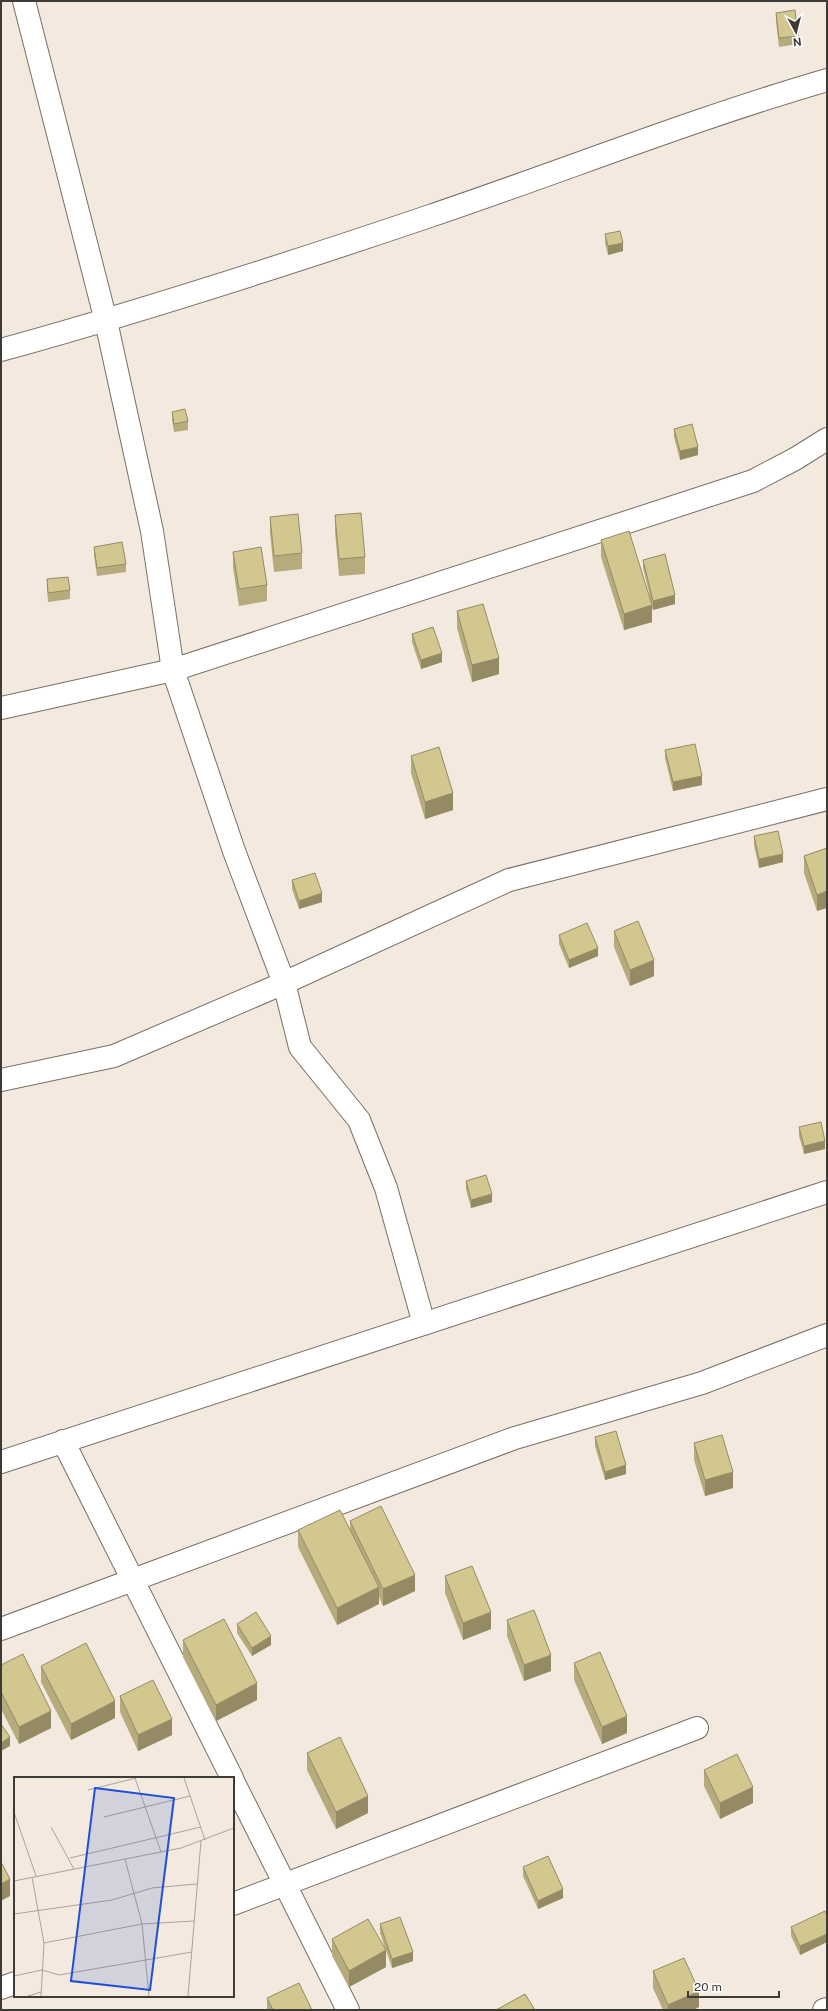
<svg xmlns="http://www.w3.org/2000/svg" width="828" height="2011" font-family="'Public Sans',sans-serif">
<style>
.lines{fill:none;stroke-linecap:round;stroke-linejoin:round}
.minor-casing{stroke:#776f65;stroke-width:24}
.minor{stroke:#fff;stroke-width:22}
.wall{fill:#b5ab7c}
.shaded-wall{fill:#948b65}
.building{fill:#d3c790;stroke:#948b65}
.inset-road{fill:none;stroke:#aba39a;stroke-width:1}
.view{fill:#1d4ed8;fill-opacity:0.15;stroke:#1d4ed8;stroke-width:2}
.inset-edge{fill:none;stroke:#3e3a35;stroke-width:2}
</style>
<rect width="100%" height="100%" fill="#f3e9de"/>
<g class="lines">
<defs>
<path id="minor" d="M24,1L106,321L152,531L173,670L234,851L284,983L300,1047L359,1120L386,1188L424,1324
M1,350C146,310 288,264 430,216C563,171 693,119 827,80
M1,708L173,670L753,481L795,459L827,439
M1,1080L114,1056L284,983L509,880L827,799
M63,1441L232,1778
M1,1462L827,1192
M1,1629L515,1438L702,1383L827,1335
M233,1781L348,2010
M233,1904L697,1728
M1,1988L15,1983
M824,2010L827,2009"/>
</defs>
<use href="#minor" class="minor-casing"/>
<use href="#minor" class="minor"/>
</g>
<path class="wall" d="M776,13L798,36V44L779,47L776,21Z
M605,234L623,251L608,255L605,243Z
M172,412L188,421V430L174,432L172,420Z
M674,429L698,455L680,460L674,437Z
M335,515L365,557V574L339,576L335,532Z
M270,517L302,553V569L274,572L270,533Z
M601,540L650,596L643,568V560L675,604L653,610L652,607V622L624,630L601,557Z
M94,547L126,564V572L97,576L94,555Z
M233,552L267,585V601L239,606L233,568Z
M47,579L70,590V599L48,602L47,588Z
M457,611L499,674L472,682L457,628Z
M412,634L442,662L421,669L412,642Z
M665,750L702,785L673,791L665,758Z
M411,756L453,810L425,819L411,773Z
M754,836L783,862L759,868L754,845Z
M827,848L817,911L804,873V856Z
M292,880L322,902L299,909L292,889Z
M614,931L654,976L630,986L614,947Z
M559,935L598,956L569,968L559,944Z
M799,1127L825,1149L804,1154L799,1136Z
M466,1181L492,1202L471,1208L466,1189Z
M595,1437L626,1474L605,1480L595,1446Z
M694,1443L733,1488L705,1496L694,1460Z
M350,1521L415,1591L383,1606L379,1597V1604L337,1625L298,1547V1530H350Z
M445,1576L491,1629L463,1640L445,1593Z
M507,1620L551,1671L524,1681L507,1636Z
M237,1624L271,1645L252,1656L237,1633Z
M183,1640L257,1700L216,1721L183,1657Z
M574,1663L627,1733L602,1744L574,1680Z
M1,1665L51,1728L19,1744L1,1709Z
M41,1666L115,1718L71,1740L41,1682Z
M120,1696L172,1735L138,1751L120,1712Z
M307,1753L368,1813L336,1829L307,1770Z
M704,1770L753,1803L720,1819L704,1786Z
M523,1867L563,1898L538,1909L523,1876Z
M827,1915V1942L800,1955L791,1936V1927Z
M380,1924L413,1961L392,1968L380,1933Z
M332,1939L386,1967L349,1987L332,1956Z
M653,1971L699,2007L693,2010H663L653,1988Z
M267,1998L312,2010H267Z"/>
<path class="shaded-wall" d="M623,243V251L608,255V246Z
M698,447V455L680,460V451Z
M675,595V604L653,610V601Z
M652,605V622L624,630V614Z
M442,653V662L421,669V660Z
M499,658V674L472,682V665Z
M702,776V785L673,791V782Z
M453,793V810L425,819V802Z
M783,854V862L759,868V859Z
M827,891V908L817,911V895Z
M322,893V902L299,909V901Z
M598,948V956L569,968V960Z
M654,960V976L630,986V970Z
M825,1141V1149L804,1154V1146Z
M492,1194V1202L471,1208V1200Z
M626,1465V1474L605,1480V1472Z
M733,1472V1488L705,1496V1480Z
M415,1575V1591L383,1606V1589Z
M379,1587V1604L337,1625V1608Z
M491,1612V1629L463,1640V1623Z
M271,1636V1645L252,1656V1648Z
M551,1655V1671L524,1681V1665Z
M257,1683V1700L216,1721V1705Z
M115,1701V1718L71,1740V1724Z
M51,1711V1728L19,1744V1727Z
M627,1716V1733L602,1744V1727Z
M172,1719V1735L138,1751V1735Z
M10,1737V1746L1,1751V1743Z
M753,1787V1803L720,1819V1803Z
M368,1796V1813L336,1829V1812Z
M10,1879V1896L1,1901V1884Z
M563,1889V1898L538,1909V1901Z
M827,1934V1942L800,1955V1946Z
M386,1950V1967L349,1987V1971Z
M413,1952V1961L392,1968V1959Z
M699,1991V2007L693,2010H668V2005Z"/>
<path class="building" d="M795,10L798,36L779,38L776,13Z
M620,231L623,243L608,246L605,234Z
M185,409L188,421L174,424L172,412Z
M692,424L698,447L680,451L674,429Z
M361,513L365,557L339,559L335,515Z
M298,514L302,553L274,556L270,517Z
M629,531L652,605L624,614L601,540Z
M122,542L126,564L97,568L94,547Z
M261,547L267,585L239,589L233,552Z
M665,554L675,595L653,601L643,560Z
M68,577L70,590L48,593L47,579Z
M483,604L499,658L472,665L457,611Z
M433,627L442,653L421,660L412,634Z
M695,744L702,776L673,782L665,750Z
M439,747L453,793L425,802L411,756Z
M778,831L783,854L759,859L754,836Z
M827,848V891L817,895L804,856Z
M315,873L322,893L299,901L292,880Z
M638,921L654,960L630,970L614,931Z
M587,923L598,948L569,960L559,935Z
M821,1122L825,1141L804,1146L799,1127Z
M486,1175L492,1194L471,1200L466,1181Z
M616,1431L626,1465L605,1472L595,1437Z
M722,1435L733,1472L705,1480L694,1443Z
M381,1506L415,1575L383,1589L350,1521Z
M340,1510L379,1587L337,1608L298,1530Z
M472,1566L491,1612L463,1623L445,1576Z
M534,1610L551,1655L524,1665L507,1620Z
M256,1612L271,1636L252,1648L237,1624Z
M224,1619L257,1683L216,1705L183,1640Z
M86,1643L115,1701L71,1724L41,1666Z
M600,1652L627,1716L602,1727L574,1663Z
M23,1654L51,1711L19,1727L1,1692V1665Z
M153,1680L172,1719L138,1735L120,1696Z
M1,1724L10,1737L1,1743Z
M340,1737L368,1796L336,1812L307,1753Z
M737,1754L753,1787L720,1803L704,1770Z
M548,1856L563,1889L538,1901L523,1867Z
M1,1862L10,1879L1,1884Z
M825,1911L827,1915V1934L800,1946L791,1927Z
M400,1917L413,1952L392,1959L380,1924Z
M368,1919L386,1950L349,1971L332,1939Z
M684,1958L699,1991L668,2005L653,1971Z
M299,1983L312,2010H273L267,1998Z
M525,1994L535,2010H496Z"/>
<g transform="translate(14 1777)">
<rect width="220" height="220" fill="#f3e9de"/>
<path class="inset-road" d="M121,1L147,75M170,1L191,63M74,13L122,1M0,35L22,99M90,40L176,19M37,50L60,92M56,81L187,50M111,82L128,147L135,219M18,100L30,166L27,219M0,104L167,71L220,51M0,137L98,123L138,111L183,107M30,166L128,147L180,144M0,199L28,193L45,198L178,175M14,219L27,215M174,219L187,64"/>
<path class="view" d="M81,11L160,21L136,213L57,204Z"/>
<rect width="220" height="220" class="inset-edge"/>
</g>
<rect width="828" height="2011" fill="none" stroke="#3e3a35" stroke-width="4"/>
<g transform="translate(796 32) rotate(173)" stroke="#ffffff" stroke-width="3" paint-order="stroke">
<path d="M0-3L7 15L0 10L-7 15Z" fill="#3e3a35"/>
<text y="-6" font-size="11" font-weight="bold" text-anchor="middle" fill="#3e3a35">N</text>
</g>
<path d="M688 1991v6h91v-6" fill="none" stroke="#3e3a35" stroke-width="2"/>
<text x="694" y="1991" font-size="12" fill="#3e3a35" stroke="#ffffff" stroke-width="3" paint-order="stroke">20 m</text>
</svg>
